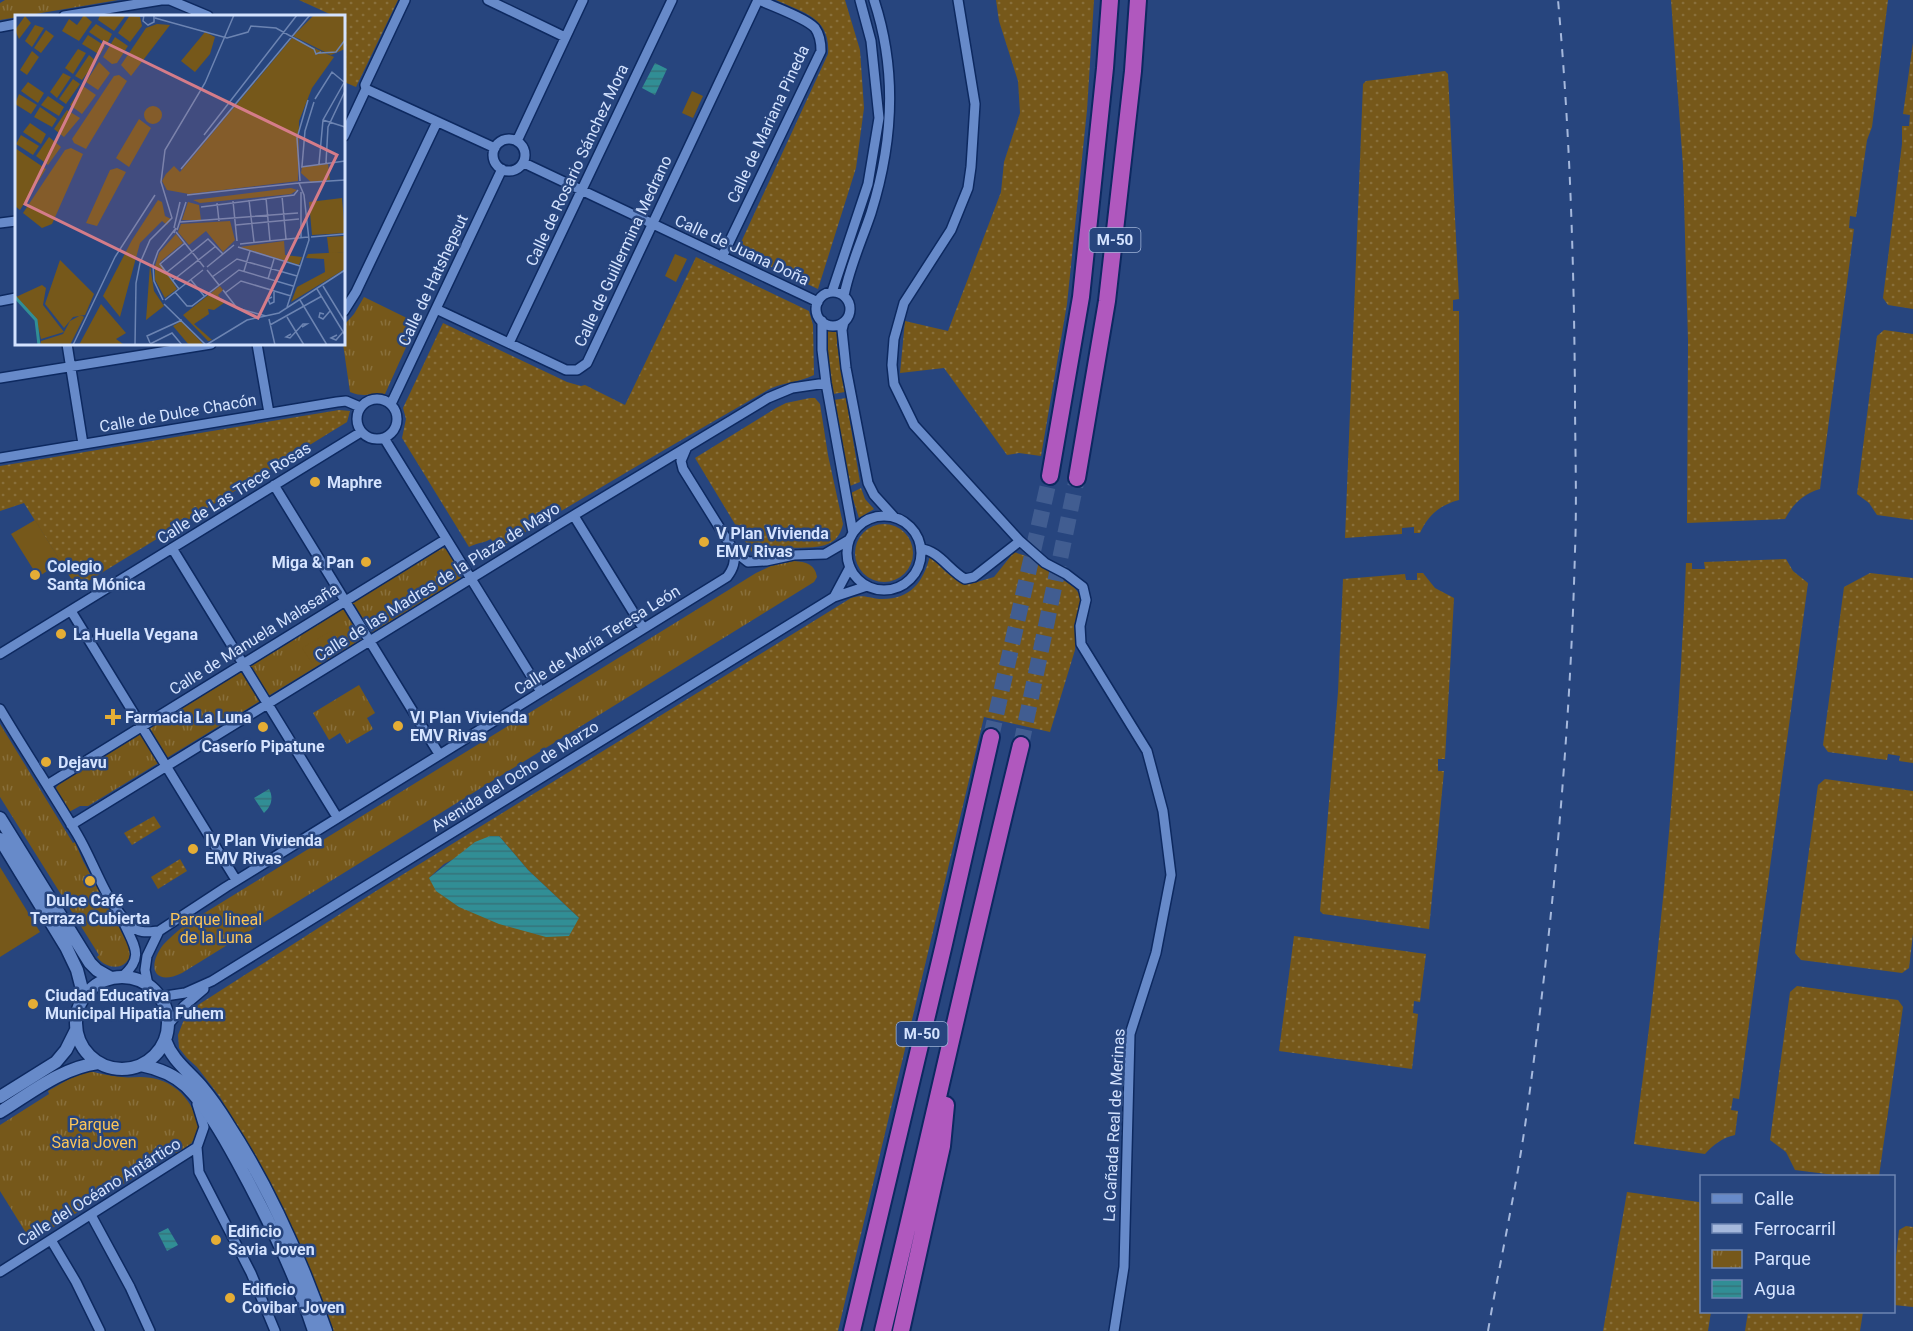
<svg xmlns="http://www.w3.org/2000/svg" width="1913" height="1331" font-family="Roboto,sans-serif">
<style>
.grass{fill:url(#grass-dots);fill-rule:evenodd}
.park{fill:url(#park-tufts)}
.pitch{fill:#76581a}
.water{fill:url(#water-rules)}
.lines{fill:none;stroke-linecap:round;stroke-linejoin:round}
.motorway-tunnel{stroke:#415d91;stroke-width:16;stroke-dasharray:16 8;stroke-linecap:butt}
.minor-casing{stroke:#0d2960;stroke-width:12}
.tertiary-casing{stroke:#0d2960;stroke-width:15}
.motorway-casing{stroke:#0d2960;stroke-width:20}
.minor{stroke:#678ac9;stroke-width:9}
.tertiary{stroke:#678ac9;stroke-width:12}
.motorway{stroke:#b058be;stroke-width:16}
.rail{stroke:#a5b8dc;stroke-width:2;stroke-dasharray:8 8;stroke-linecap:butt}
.poi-dot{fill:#e5ad35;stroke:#27457e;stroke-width:2}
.labels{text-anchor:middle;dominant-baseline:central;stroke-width:5;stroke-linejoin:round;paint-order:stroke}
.shield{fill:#27457e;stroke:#a0b4d8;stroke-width:1.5}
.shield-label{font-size:15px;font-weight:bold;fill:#d4e3ff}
.street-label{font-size:16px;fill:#d4e3ff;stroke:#27457e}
.poi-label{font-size:16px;font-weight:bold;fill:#d4e3ff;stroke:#27457e;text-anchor:start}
.park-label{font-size:16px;fill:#fbc559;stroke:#27457e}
.inset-river{fill:none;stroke:#318e95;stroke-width:3}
.inset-road{fill:none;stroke:#6c84b2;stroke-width:1.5}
.view{fill:#d57c89;fill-opacity:0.15;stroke:#d57c89;stroke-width:3}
.inset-edge{fill:none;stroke:#d4e3ff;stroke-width:3}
</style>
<defs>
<pattern id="grass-dots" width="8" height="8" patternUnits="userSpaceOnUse" patternTransform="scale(1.5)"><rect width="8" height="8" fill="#76581a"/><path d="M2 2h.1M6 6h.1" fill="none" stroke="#89703c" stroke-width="1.8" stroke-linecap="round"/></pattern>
<pattern id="park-tufts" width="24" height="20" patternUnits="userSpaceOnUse" patternTransform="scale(1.5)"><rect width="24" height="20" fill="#76581a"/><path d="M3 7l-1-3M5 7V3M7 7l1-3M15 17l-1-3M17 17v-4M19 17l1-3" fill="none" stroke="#89703c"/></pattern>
<pattern id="water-rules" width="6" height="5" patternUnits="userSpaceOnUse" patternTransform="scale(1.5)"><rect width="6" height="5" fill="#318e95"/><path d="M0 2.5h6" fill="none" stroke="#36747b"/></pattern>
</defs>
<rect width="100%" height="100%" fill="#27457e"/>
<path class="grass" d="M299,0H398L356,87L344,82V16H334Z
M776,0H845L860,50L864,108L856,168L818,289L737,251L828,54C831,18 804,13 776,0Z
M996,0H1094L1087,110L1067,304L1041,456L1019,453L1007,455L944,368L900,373L905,321L948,331L1001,192L1004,162L1020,113L1018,81L999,21Z
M1671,0H1888L1872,127L1867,140L1856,217L1850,216L1849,228L1854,229L1820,489C1803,494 1793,504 1785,519L1687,523L1688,341L1683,166Z
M1913,43V309L1888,305L1883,298L1902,144V126H1909L1910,115L1903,114Z
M1445,71L1448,74L1459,299L1453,300V311H1459V500C1440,505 1428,515 1420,533H1414V527L1402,528V534L1345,538L1363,84L1366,81Z
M696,257L809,311L813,325L814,375C799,383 781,382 766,391C676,442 587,496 497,549L491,539C484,543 476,543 469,547L402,438L406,419L403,408L443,323L567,382L581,386L585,385L625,405Z
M826,329L837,330V345L845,392L833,394L828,363Z
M1884,330L1913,334V520L1877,515L1869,503L1857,494L1877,336Z
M810,398H815L820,404L828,455L843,524C841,532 838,539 830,543C816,550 797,546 782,549C772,551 763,556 753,554L695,458L776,408L786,403Z
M846,398L860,482L850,486L834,400Z
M339,410L350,411L347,422L77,588L24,503L0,511V466Z
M861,488L865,499L874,509L859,518L851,493Z
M855 553a29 29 0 1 1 58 0a29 29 0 1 1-58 0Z
M1014,552L1026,556L1074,587L1080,595V609L1077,620L1075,650L1050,732L984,717L838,1331H330L245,1141L220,1097L197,1067L187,1058L179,1048L178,1035L183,1022L198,1005L376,891L851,598C863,594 868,598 880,599C910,600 923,583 930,556L946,572L961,582L970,584L994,577ZM499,836L528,870L579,918L429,878L444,864Z
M1786,559L1793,571L1808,583L1739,1099L1733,1098L1731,1110L1738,1111L1735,1135C1722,1138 1714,1144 1705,1154L1634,1144C1661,951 1678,758 1686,563H1692V569H1705L1704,562Z
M1417,573H1423L1435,588L1454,598L1445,759H1438V771H1444L1429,929L1323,914L1320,911L1338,692L1343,579L1405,574L1406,580H1417Z
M1870,573L1913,578V763L1899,761L1900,756L1888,754L1887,760L1828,752L1823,745L1844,587Z
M1825,779L1913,791V934L1909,968L1902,973L1801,960L1795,953L1818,785Z
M154,816L161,827L132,845L124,833Z
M180,859L187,871L158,889L151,877Z
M1294,936L1426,954L1420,1002L1414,1001L1413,1013L1418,1014L1412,1069L1279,1051Z
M1797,986L1898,1000L1903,1007L1879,1176H1842L1795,1170L1786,1152L1770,1140L1790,992Z
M1627,1192L1699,1202L1702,1208V1312H1711L1708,1331H1603Z
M1906,1226L1913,1227V1307L1894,1305V1274L1899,1230Z
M1748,1312H1863L1860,1331H1745Z"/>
<path class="park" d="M5,0H118L0,20V3Z
M364,297L417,323L385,394C370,393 365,398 350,392L343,344L344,325L354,314Z
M442,548L447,549L462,574L460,579L88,806H80L69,812L56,791V788L58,785Z
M794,561C806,562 815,564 817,577L814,582L182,973C153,987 147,966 163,945C169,938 177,932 185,925L756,573L771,566Z
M359,685L375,713L367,718L373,729L347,744L340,733L329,740L313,713Z
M0,724L73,843L75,842L83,861L131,949C131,970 108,972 97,957L99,955L0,797Z
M90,1071C100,1074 111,1076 122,1077C128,1078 134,1077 140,1077C167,1077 187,1092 196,1117C203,1135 191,1146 177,1154L175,1152L31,1241L0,1191V1125L49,1094L48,1091L69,1079Z"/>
<path class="pitch" d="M692,91L703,96L693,118L682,113Z
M675,254L687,259L676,282L665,276Z
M35,520L61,562L38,577L11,534Z
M331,631L340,646L312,663L302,648Z
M0,867L40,932L0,957Z"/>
<path class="water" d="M655,63L667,69L655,95L642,88Z
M269,789C274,798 271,807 264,813L254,798Z
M490,836H499L528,870L579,918L569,936L546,937L499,924L459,907L436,891L429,878L475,842Z
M168,1228L178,1245L167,1251L158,1233Z"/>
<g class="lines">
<path class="motorway-tunnel" d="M991,737L1050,476
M1021,745L1077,478"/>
<defs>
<path id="minor" d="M488,0L565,37
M958,0L975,104L971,167L968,188L951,230L904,303L894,339L892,365L894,384L914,425L1020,541L1045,563L1066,574L1083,587L1086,600L1080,626L1081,644L1147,751L1163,811L1171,875L1156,953L1130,1034L1124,1267L1114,1331
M64,16L161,0H170L208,16
M0,27L16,24
M366,89L495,148
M344,136L366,89L365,85L405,0
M493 155a16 16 0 1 1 32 0a16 16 0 1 1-32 0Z
M517,141L583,0
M524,163L818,302
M0,223L16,221
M722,257L821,51C821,42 820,35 815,28C806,18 772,6 759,0
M832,292L868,184L879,118L871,41L860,0
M816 309a17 17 0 1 1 34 0a17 17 0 1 1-34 0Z
M844,296C849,268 862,240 871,213C893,143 897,70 874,0
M0,301L16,298
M436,309L566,370H577L587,363L758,0
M344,311L356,292L437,122
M822,321V350L826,383L853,533
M844,322L842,330L846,368L868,483L874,495L894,517
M509,343L672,0
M67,344L83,444
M257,344L269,413
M0,378L211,344
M357 419a20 20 0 1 1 40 0a20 20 0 1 1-40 0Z
M391,404L502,169
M384,438L541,692
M686,449L681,461L683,469L734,551L748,562L766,561L794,555L825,554L849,540
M0,458L337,402L346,401L360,407
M274,485L439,754
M847 553a37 37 0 1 1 74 0a37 37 0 1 1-74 0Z
M574,516L643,628
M172,548L337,817
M921,549C938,550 950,571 965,579L974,577L1020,541
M834,597L850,567
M71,611L236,880
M0,654L361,432
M0,709C25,751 52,792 77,834C95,864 104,900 130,925C139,934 148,932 159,931
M47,785L446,539
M71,825L561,523L768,398L792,388L826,383
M122,977C146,956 133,945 123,921
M148,985L145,970L147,956L159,931L226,887L727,577C734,568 735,562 734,551
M159,997L185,993L212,981L834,597L867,586
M168,1025L184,1006L204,989
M197,1147L199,1172L251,1273L275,1331
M91,1215L130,1287L150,1331
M51,1240L76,1282L100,1331
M0,1272L197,1147L204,1127L197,1104"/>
<path id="tertiary" d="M0,818L90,963L97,970L111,978
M0,839L66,947L77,970L84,997
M76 1023a46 46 0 1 1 92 0a46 46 0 1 1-92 0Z
M165,1040C172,1060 188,1071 201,1086C211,1098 220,1111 228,1124C269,1187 301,1259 326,1331
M141,1065C156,1068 174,1075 186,1086C207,1107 223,1135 237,1161C267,1216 295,1272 314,1331
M0,1097L56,1062L66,1050L76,1030
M0,1112C31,1093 61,1068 98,1063"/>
<path id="motorway" d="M1050,476L1081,297L1105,68L1110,0
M1077,478L1107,301L1133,71L1138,0
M852,1331L944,944L991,737
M883,1331C930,1136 973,940 1021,745
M901,1331L942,1146L946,1105"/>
</defs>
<use href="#minor" class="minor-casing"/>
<use href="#tertiary" class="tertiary-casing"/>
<use href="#motorway" class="motorway-casing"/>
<use href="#minor" class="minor"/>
<use href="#tertiary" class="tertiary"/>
<use href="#motorway" class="motorway"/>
<path class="rail" d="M1488,1331C1500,1261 1516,1190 1526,1119C1552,931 1570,741 1575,551C1577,499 1575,447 1575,396C1574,264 1570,132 1558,0"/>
</g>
<g class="poi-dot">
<circle cx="315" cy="482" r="6"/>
<circle cx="704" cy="542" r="6"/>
<circle cx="366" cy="562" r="6"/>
<circle cx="35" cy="575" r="6"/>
<circle cx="61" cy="634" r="6"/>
<path d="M110 708h6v6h6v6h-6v6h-6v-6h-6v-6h6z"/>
<circle cx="398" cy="726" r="6"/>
<circle cx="263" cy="727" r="6"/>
<circle cx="46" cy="762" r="6"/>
<circle cx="193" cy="849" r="6"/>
<circle cx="90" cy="881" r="6"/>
<circle cx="33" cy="1004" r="6"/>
<circle cx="216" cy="1240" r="6"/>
<circle cx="230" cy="1298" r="6"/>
</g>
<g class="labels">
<g class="shield">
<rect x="1089.5" y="228" width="51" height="24" rx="4.5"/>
<rect x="896.5" y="1022" width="51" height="24" rx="4.5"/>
</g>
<g class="shield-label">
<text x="1115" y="240">M-50</text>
<text x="922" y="1034">M-50</text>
</g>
<g class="street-label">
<text transform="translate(768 124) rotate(-65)">Calle de Mariana Pineda</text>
<text transform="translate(577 165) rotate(-65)">Calle de Rosario Sánchez Mora</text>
<text transform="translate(742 250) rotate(25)">Calle de Juana Doña</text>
<text transform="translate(623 251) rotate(-65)">Calle de Guillermina Medrano</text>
<text transform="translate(433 280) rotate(-65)">Calle de Hatshepsut</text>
<text transform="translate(178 413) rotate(-10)">Calle de Dulce Chacón</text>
<text transform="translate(234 493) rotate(-32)">Calle de Las Trece Rosas</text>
<text transform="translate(437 582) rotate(-32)">Calle de las Madres de la Plaza de Mayo</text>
<text transform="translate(254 639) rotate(-32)">Calle de Manuela Malasaña</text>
<text transform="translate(597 640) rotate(-32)">Calle de María Teresa León</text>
<text transform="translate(515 776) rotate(-32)">Avenida del Ocho de Marzo</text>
<text transform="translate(1114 1125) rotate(-87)">La Cañada Real de Merinas</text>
<text transform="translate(99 1192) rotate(-32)">Calle del Océano Antártico</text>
</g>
<g class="poi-label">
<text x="327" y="482">Maphre</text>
<text x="716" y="533">V Plan Vivienda<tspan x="716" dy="18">EMV Rivas</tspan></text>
<text x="354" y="562" text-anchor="end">Miga &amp; Pan</text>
<text x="47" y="566">Colegio<tspan x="47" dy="18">Santa Mónica</tspan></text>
<text x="73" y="634">La Huella Vegana</text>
<text x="125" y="717">Farmacia La Luna</text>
<text x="410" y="717">VI Plan Vivienda<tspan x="410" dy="18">EMV Rivas</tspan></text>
<text x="263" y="746" text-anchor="middle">Caserío Pipatune</text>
<text x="58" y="762">Dejavu</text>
<text x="205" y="840">IV Plan Vivienda<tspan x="205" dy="18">EMV Rivas</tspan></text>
<text x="90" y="900" text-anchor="middle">Dulce Café -<tspan x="90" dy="18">Terraza Cubierta</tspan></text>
<text x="45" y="995">Ciudad Educativa<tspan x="45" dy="18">Municipal Hipatia Fuhem</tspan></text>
<text x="228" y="1231">Edificio<tspan x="228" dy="18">Savia Joven</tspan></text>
<text x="242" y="1289">Edificio<tspan x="242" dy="18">Covibar Joven</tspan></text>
</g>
<g class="park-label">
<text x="216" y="919">Parque lineal<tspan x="216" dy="18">de la Luna</tspan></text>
<text x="94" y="1124">Parque<tspan x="94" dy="18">Savia Joven</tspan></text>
</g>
</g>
<g transform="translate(15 15)">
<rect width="330" height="330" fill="#27457e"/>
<path d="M69,0L77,7L64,26L47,16L54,4L62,10ZM85,0H111L99,16L83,5ZM115,0L125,2L127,11L115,27L103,18ZM299,0H330V34L316,40L278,21ZM10,1L16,8L4,24L0,15ZM81,9L97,19L92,29L74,17ZM142,9L155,10L116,61L106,50L131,13ZM20,10L29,13L17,32L10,26ZM31,15L39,21L26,38L19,33ZM190,17L200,22L195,39L180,57L166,46ZM73,20L90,31L85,40L67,29ZM100,22L113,31L102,48L97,49L88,42ZM277,23L319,42L297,73L284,106L283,166L174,179L152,175L147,166L151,159L159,151L165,157ZM63,34L71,38L58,59L50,53ZM17,36L24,42L12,60L5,55ZM74,40L81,46L67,65L60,61ZM84,47L95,58L83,75L71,67ZM48,58L56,62L42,83L35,77ZM104,60L112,66L71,134L59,128L57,124L99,61ZM58,64L65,69L51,89L44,84ZM13,67L29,78L23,88L6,76ZM68,71L81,80L67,99L55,90ZM4,79L22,90L16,99L0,89ZM33,81L49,92L44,101L26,90ZM129 100a9 9 0 1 1 18 0a9 9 0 1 1-18 0ZM25,92L42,104L37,112L19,102ZM52,95L65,103L49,122L39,114ZM124,104L136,113L114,152L101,143ZM15,108L31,119L26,129L8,117ZM6,120L24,131L18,140L1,129ZM34,122L46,132L33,150L21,141ZM0,133L31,154L5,195L0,191ZM56,133L68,139L37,209L27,213L8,198L50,135ZM102,153L111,157L82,211L71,208L95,155ZM143,185L147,187L150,201L156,204L152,210L147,206L125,228L105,302L88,281L117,225ZM173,187L184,190L186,205H167ZM215,206L220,225L208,237L191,216L174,230L163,217L166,209ZM161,219L168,228L145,247L162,274L150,283L140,265V251L144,238ZM330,221V237L314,239L312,222ZM269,226L270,240L287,242L284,250L225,232ZM45,245L79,279L70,300L58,302L49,313L30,289ZM135,250L139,276L149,291L131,305ZM27,270L31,273L28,290L49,317L26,324L21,304L1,282ZM205,271L208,275L203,280L209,288L199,295L193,294L194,299L179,309L197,325L193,326L168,300ZM86,289L111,318L101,324L108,329L64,330ZM66,300L69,302L55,330H25L26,326L48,319L55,306ZM166,306L189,330H174L158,311Z" fill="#76581a"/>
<path d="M313,149L315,165L296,167L286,158L287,152ZM276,173L282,175L276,179L185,188L178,185ZM330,237V254L276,287L282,272L310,257L309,244L291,243L293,239Z" fill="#76581a"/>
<path d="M327,183L330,218L297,220L294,187Z" fill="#76581a"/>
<path class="inset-river" d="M0,282L21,305L24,330"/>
<path class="inset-road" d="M89,0L129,1M129,0L128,6L133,10L139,7V1M140,3L212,23L233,17L236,11L261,13L299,34L301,39L306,37M305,38L321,37L330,25M300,84L317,57L329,67M308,105L330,112M189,120L282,0M311,148L313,112L330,76M304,149L308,105L330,66M287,151L290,116L299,87M286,152L330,146M166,154L295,0M285,166L282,123L293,85M286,177V223M172,180L284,168M267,181L271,224M251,183L255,226M234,185L239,227M218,186L222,226M202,188L204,206M186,192L279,180L283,175M165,207L283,198M221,210L284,204M159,213L165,187M162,215L171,187M161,217L189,252M296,222L330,219M225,229L293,222M223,232L285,251M192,252L219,230M192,255L204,270M229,256L235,236M151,258L193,224L208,239M197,262L222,244L282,261M253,264L259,244M176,265L190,282M157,266L201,231M308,271L330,307M164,274L145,249L170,228M302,274L330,320M208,275L222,293L251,301M160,277L172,291H177L224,255L278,271M210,278L226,266L276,281M257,282L253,284L255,289L259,287V276M148,285L139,266L138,250L143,236L161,213L159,218M150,285L188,255M285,285L312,330M149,289L191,330L232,305L264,298L330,255M272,292L294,225L289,180L284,168L330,165M309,299L305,298L304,302L308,304L315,296M272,302L289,330M254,304L260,330M255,310L307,281M276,319L271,322L275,323L288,309H292L287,312M322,320L316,323L321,325L328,317M135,328L132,321L167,305M135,329L157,318L167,330M58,330L100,242L140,180M120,330L121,268L125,248L135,225L157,203L146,167L150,135L190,68L219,0"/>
<path class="view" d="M89,27L322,140L243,303L10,189Z"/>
<rect width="330" height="330" class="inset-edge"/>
</g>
<rect x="1700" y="1175" width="195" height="138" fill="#27457e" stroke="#6c84b2" stroke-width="1.5"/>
<rect x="1712" y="1194" width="30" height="9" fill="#678ac9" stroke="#6c84b2" stroke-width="1.5"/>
<text x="1754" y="1205" font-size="18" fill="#d4e3ff">Calle</text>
<rect x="1712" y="1224" width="30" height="9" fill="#a5b8dc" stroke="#6c84b2" stroke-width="1.5"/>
<text x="1754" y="1235" font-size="18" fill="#d4e3ff">Ferrocarril</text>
<rect x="1712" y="1250" width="30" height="18" fill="url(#park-tufts)" stroke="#6c84b2" stroke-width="1.5"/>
<text x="1754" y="1265" font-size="18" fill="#d4e3ff">Parque</text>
<rect x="1712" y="1280" width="30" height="18" fill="url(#water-rules)" stroke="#6c84b2" stroke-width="1.5"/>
<text x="1754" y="1295" font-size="18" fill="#d4e3ff">Agua</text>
</svg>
